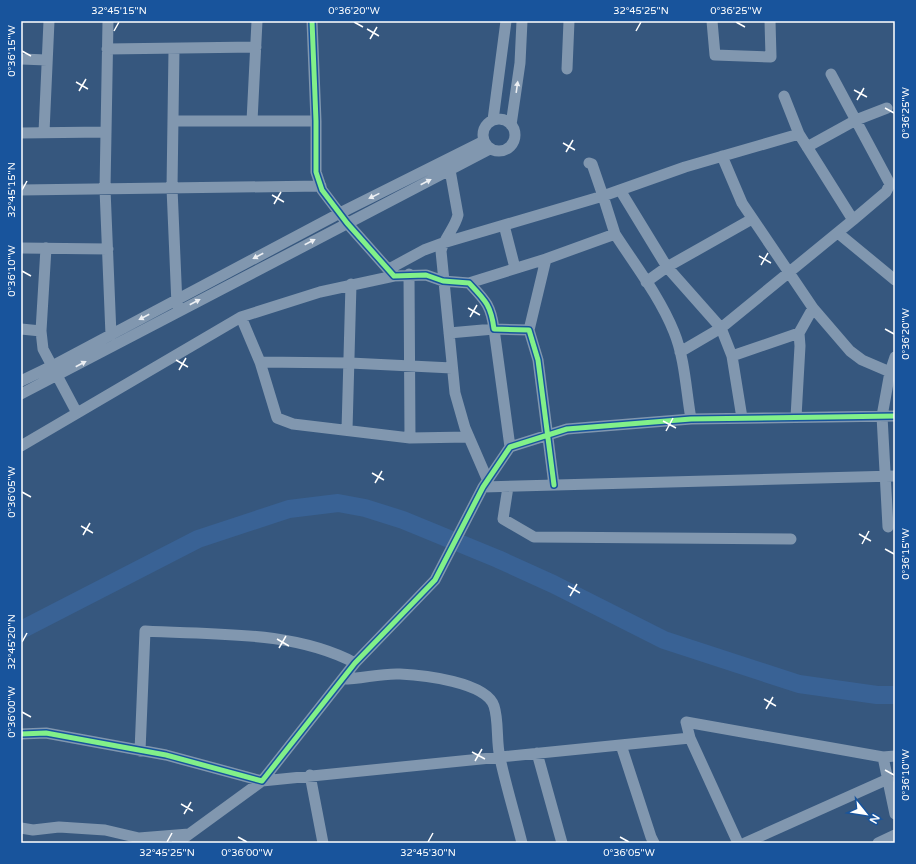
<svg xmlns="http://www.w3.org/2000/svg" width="916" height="864" font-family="'Varela Round',sans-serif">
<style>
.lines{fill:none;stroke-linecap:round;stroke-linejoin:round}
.river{stroke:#396295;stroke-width:18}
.minor{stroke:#8197af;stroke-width:11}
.cycleway-casing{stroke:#18549c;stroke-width:8}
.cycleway{stroke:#82f089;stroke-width:5}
.oneway{fill:#eceff3}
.ticks{fill:none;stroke:#fff;stroke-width:1.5}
.neatline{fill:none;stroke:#fff;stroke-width:1.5}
.ticks-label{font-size:10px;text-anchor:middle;fill:#fff}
</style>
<rect width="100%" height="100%" fill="#36577e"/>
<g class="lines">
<path class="river" d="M21,630L198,539L289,509L338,503L365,508L403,520L498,559L553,584L664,640L799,684L877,695H895"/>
<path class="minor" d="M108,21L105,189L111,335
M312,21L316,121V172L322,190L347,223L394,276L426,275L443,281L469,283C485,300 491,305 494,329L529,330L538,360L554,485
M712,21L715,55L771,57L770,21
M107,49L256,47
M174,49L172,188L177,305
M21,59L47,60
M567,69L569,21
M831,74L890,184L886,192L853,220
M483 135a16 16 0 1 1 32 0a16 16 0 1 1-32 0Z
M493,120L506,21
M174,121H316
M252,121L257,21
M511,125L520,63L522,21
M44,132L49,21
M21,133L105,132
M807,147L856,120L887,108
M722,156L742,203L813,308L799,333L800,346L796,417
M450,170L458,215C455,228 444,238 441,251L455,393L465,428L488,481
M21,190L321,186
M620,190L667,267L721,328L732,356L742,418
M504,225L515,268
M838,233L895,280
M615,234C635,265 660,297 674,332C685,359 686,391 691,419
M21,248L108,249
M46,248L41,331L43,349L77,413
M389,269L424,250L443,243L603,196L592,164L589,163
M409,274L410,438L469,437
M646,282L667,267L752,219
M469,283L546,259
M813,308L850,351L862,360L890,372L882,416L888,527
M241,317L260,362L350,363L452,368
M21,329L41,331
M529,330L546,259L615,234L603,196L685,167L799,134L784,96
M449,333L494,329L510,447
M680,352L721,328L853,220L799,134
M732,356L799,333
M260,362L277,418L293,424L410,438
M890,372L895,357
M21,381L52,366L340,213L484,141
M21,394L490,149
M347,430L351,284
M21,446L241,317L320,292L394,276
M483,487L895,476
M508,487L503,519L534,537L791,539
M343,679C362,679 380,673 400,674C423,675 486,682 494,706C499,721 496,742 500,758C506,786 515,815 522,843
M21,734L46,733L166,755L262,781L355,663L435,580L483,487L510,447L567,429L691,419L895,416
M621,745L651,837L654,843
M140,751L145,631C214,635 293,630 355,663
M537,753L562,843
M883,757L895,756
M310,775L323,843
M21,828L33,830L59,827L105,830L139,838L189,834
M177,843L262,781L690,738
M738,843L690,738L686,722L883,757L895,814
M745,843L888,779
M878,843L895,835"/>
<defs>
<path id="cycleway" d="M312,21L316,121V172L322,190L347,223L394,276L426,275L443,281L469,283C485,300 491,305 494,329L529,330L538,360L554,485
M21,734L46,733L166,755L262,781L355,663L435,580L483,487L510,447L567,429L691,419L895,416"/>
</defs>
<use href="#cycleway" class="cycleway-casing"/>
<use href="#cycleway" class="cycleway"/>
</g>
<defs><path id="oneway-solid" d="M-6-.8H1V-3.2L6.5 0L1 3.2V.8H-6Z"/></defs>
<g class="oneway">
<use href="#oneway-solid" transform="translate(517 87) rotate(-82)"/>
<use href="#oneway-solid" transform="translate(426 182) rotate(-27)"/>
<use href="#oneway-solid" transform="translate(374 196) rotate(154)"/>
<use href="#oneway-solid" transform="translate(310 242) rotate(-27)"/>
<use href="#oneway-solid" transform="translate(258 256) rotate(152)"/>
<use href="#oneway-solid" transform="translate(195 302) rotate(-28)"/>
<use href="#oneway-solid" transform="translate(144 317) rotate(152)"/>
<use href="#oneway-solid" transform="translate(81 364) rotate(-28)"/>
</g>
<path class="ticks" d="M354,22L363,27M736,22L745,27M367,29L379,36M114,31L119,22M636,31L641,22M370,39L377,27M22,51L31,56M76,82L88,89M854,90L867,97M79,91L86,79M857,100L864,88M885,108L894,113M563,143L575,150M566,152L573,140M22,190L27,181M272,195L284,202M274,204L281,192M759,256L771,263M761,265L768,253M22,271L31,276M468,308L480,315M470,317L477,305M885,329L894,334M176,360L188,367M179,370L186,358M663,421L676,428M666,431L673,418M372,473L384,480M375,483L382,471M22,492L31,497M81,526L93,533M859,534L871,541M83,535L90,523M862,544L869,531M885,549L894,554M568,586L580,593M570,596L577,584M277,639L289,646M22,642L27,633M279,648L286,636M764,699L776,706M766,709L773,697M22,712L31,717M472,752L485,759M475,761L482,749M885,770L894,775M181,804L193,811M184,814L191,802M238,837L247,842M620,837L629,842M167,842L172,833M428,842L433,833"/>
<rect width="916" height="864" fill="none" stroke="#18549c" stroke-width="44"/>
<g transform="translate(866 814) rotate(120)" stroke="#18549c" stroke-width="3" paint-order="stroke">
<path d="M0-3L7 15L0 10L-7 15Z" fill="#ffffff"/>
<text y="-6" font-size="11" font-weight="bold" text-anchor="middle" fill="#ffffff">N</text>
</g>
<rect x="22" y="22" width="872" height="820" class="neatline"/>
<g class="ticks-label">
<text x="119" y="14">32°45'15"N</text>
<text x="354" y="14">0°36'20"W</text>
<text x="641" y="14">32°45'25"N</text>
<text x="736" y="14">0°36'25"W</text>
<text transform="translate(11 51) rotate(-90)" y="4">0°36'15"W</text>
<text transform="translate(905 113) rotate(-90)" y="4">0°36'25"W</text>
<text transform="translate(11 190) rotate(-90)" y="4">32°45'15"N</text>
<text transform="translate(11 271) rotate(-90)" y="4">0°36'10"W</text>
<text transform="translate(905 334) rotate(-90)" y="4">0°36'20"W</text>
<text transform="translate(11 492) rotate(-90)" y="4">0°36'05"W</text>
<text transform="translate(905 554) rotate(-90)" y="4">0°36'15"W</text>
<text transform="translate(11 642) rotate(-90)" y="4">32°45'20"N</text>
<text transform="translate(11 712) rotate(-90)" y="4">0°36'00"W</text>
<text transform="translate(905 775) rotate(-90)" y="4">0°36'10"W</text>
<text x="167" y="856">32°45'25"N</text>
<text x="247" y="856">0°36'00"W</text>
<text x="428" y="856">32°45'30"N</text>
<text x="629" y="856">0°36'05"W</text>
</g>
</svg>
